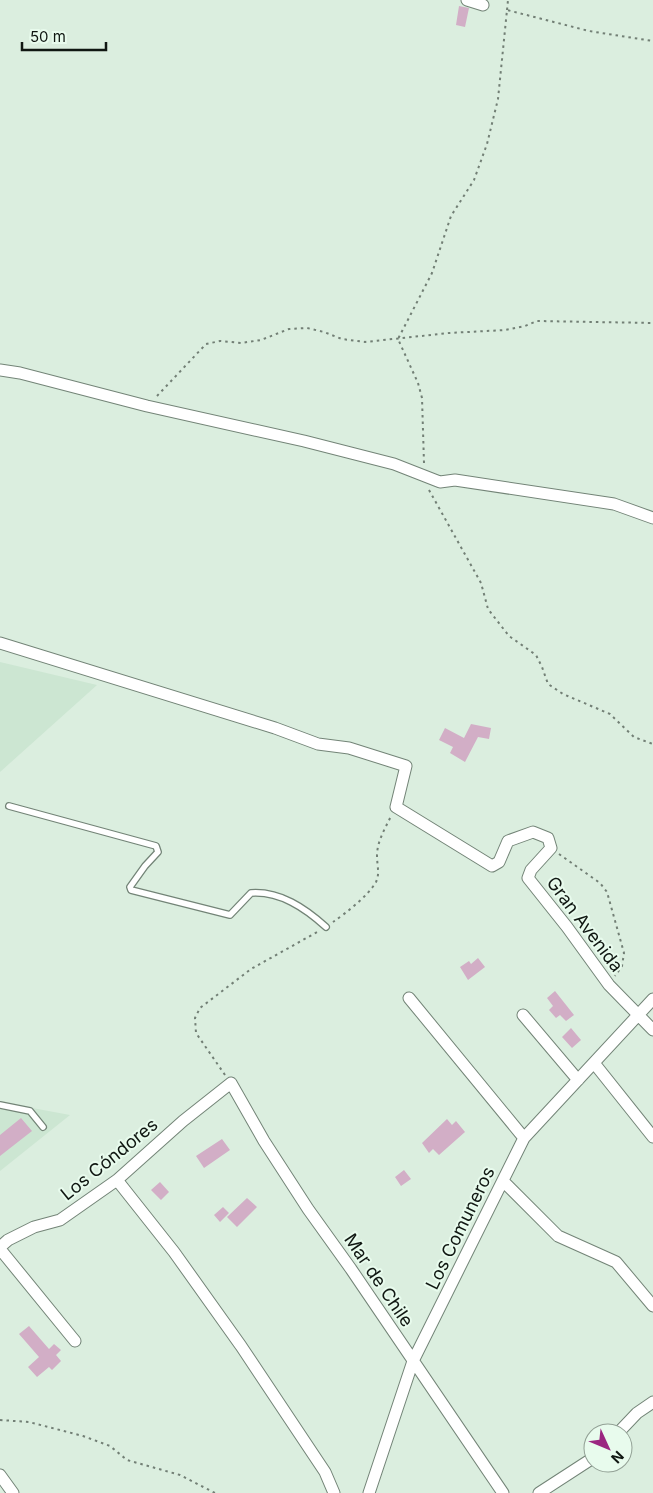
<svg xmlns="http://www.w3.org/2000/svg" width="653" height="1493" font-family="Inter,sans-serif">
<style>
.built{fill:#cce6d2}
.building{fill:#d2aec6}
.lines{fill:none;stroke-linecap:round;stroke-linejoin:round}
.lane-casing{stroke:#738477;stroke-width:8}
.street-casing{stroke:#738477;stroke-width:13}
.path{stroke:#727f75;stroke-width:2;stroke-dasharray:2.5 4;stroke-linecap:butt}
.lane{stroke:#fff;stroke-width:5.5}
.street{stroke:#fff;stroke-width:11}
.labels{text-anchor:middle;dominant-baseline:central;stroke-width:4;stroke-linejoin:round;paint-order:stroke}
.street-label{font-size:18px;fill:#101712;stroke:#e8fbed}
</style>
<rect width="100%" height="100%" fill="#dbeedf"/>
<path class="built" d="M0,662L97,685L0,772Z
M0,1102L70,1115L0,1171Z"/>
<path class="building" d="M459,6L469,8L465,27L456,25Z
M471,724L491,728L489,739L478,737L465,762L450,753L453,747L439,740L445,728L464,738Z
M478,958L485,967L468,980L460,967L469,961L471,964Z
M555,991L574,1015L566,1021L560,1015L556,1018L549,1010L553,1006L547,998Z
M571,1028L581,1040L572,1048L562,1037Z
M21,1118L32,1131L0,1156V1135Z
M447,1119L452,1125L456,1121L465,1132L439,1155L433,1149L429,1153L422,1143Z
M222,1139L230,1150L204,1168L196,1156Z
M404,1170L411,1179L401,1186L395,1177Z
M160,1182L169,1192L161,1200L151,1190Z
M247,1198L257,1207L237,1227L227,1217Z
M223,1207L229,1213L220,1222L214,1215Z
M29,1326L49,1349L54,1344L61,1350L56,1355L61,1361L52,1370L49,1367L37,1377L28,1367L39,1357L19,1334Z"/>
<g class="lines">
<defs>
<path id="lane" d="M9,806L156,846L158,852L145,866L130,887L131,890L230,915L251,893C280,891 305,908 326,927
M0,1105L30,1111L43,1127"/>
<path id="street" d="M467,0L483,5
M0,370L20,373L147,406L304,441L394,464L440,482L455,480L614,504L653,518
M0,643L275,728L318,744L349,748L406,766L396,807L492,866L499,862L508,841L533,832L548,838L551,848L531,870L528,878L567,927L609,985L653,1030
M409,998L524,1138
M523,1015L578,1080
M594,1063L653,1137
M117,1180L174,1252L241,1346L325,1472L334,1493
M503,1181L558,1236L616,1262L653,1306
M0,1247L8,1240L34,1227L60,1220L117,1180L183,1121L231,1083L264,1141L308,1209L351,1269L503,1493
M0,1249L75,1341
M618,1433L637,1413L653,1402
M0,1475L13,1493
M369,1493L413,1361L524,1138L653,999
M539,1493L593,1458"/>
</defs>
<use href="#lane" class="lane-casing"/>
<use href="#street" class="street-casing"/>
<path class="path" d="M507,10L508,0
M157,396L206,344L220,341L241,343L261,340L289,329L307,328L324,332L342,339L365,342L449,333L505,330L525,326L537,321L653,323
M424,463L422,398L418,383L398,339L432,273L451,216L474,180L487,144L498,99L507,10L589,31L653,41
M429,490L481,583L488,609L509,636L536,655L542,667L548,684L563,694L610,714L634,737L653,744
M559,854L600,883L607,892L624,953L622,966L615,976
M333,922C346,913 368,896 376,882C380,874 377,865 377,856C377,841 385,829 391,816
M225,1075L196,1033L195,1018L200,1008L251,969L319,931
M0,1420L29,1422L83,1436L110,1446L127,1460L180,1475L215,1493"/>
<use href="#lane" class="lane"/>
<use href="#street" class="street"/>
</g>
<g class="labels">
<g class="street-label">
<text transform="translate(585 924) rotate(53)">Gran Avenida</text>
<text transform="translate(109 1159) rotate(-39)">Los Cóndores</text>
<text transform="translate(460 1228) rotate(-64)">Los Comuneros</text>
<text transform="translate(379 1280) rotate(56)">Mar de Chile</text>
</g>
</g>
<g transform="translate(608 1448) rotate(134)"><circle r="24" fill="#e8fbed" stroke="#92a095"/>
<path d="M0-4L9 19L0 12L-9 19Z" fill="#9b2681"/>
<text y="-8" font-size="14" font-weight="bold" text-anchor="middle" fill="#101712">N</text>
</g>
<path d="M22 42v8h84v-8" fill="none" stroke="#101712" stroke-width="2.5"/>
<text x="30" y="42" font-size="15" fill="#101712" stroke="#e8fbed" stroke-width="4" paint-order="stroke">50 m</text>
</svg>
